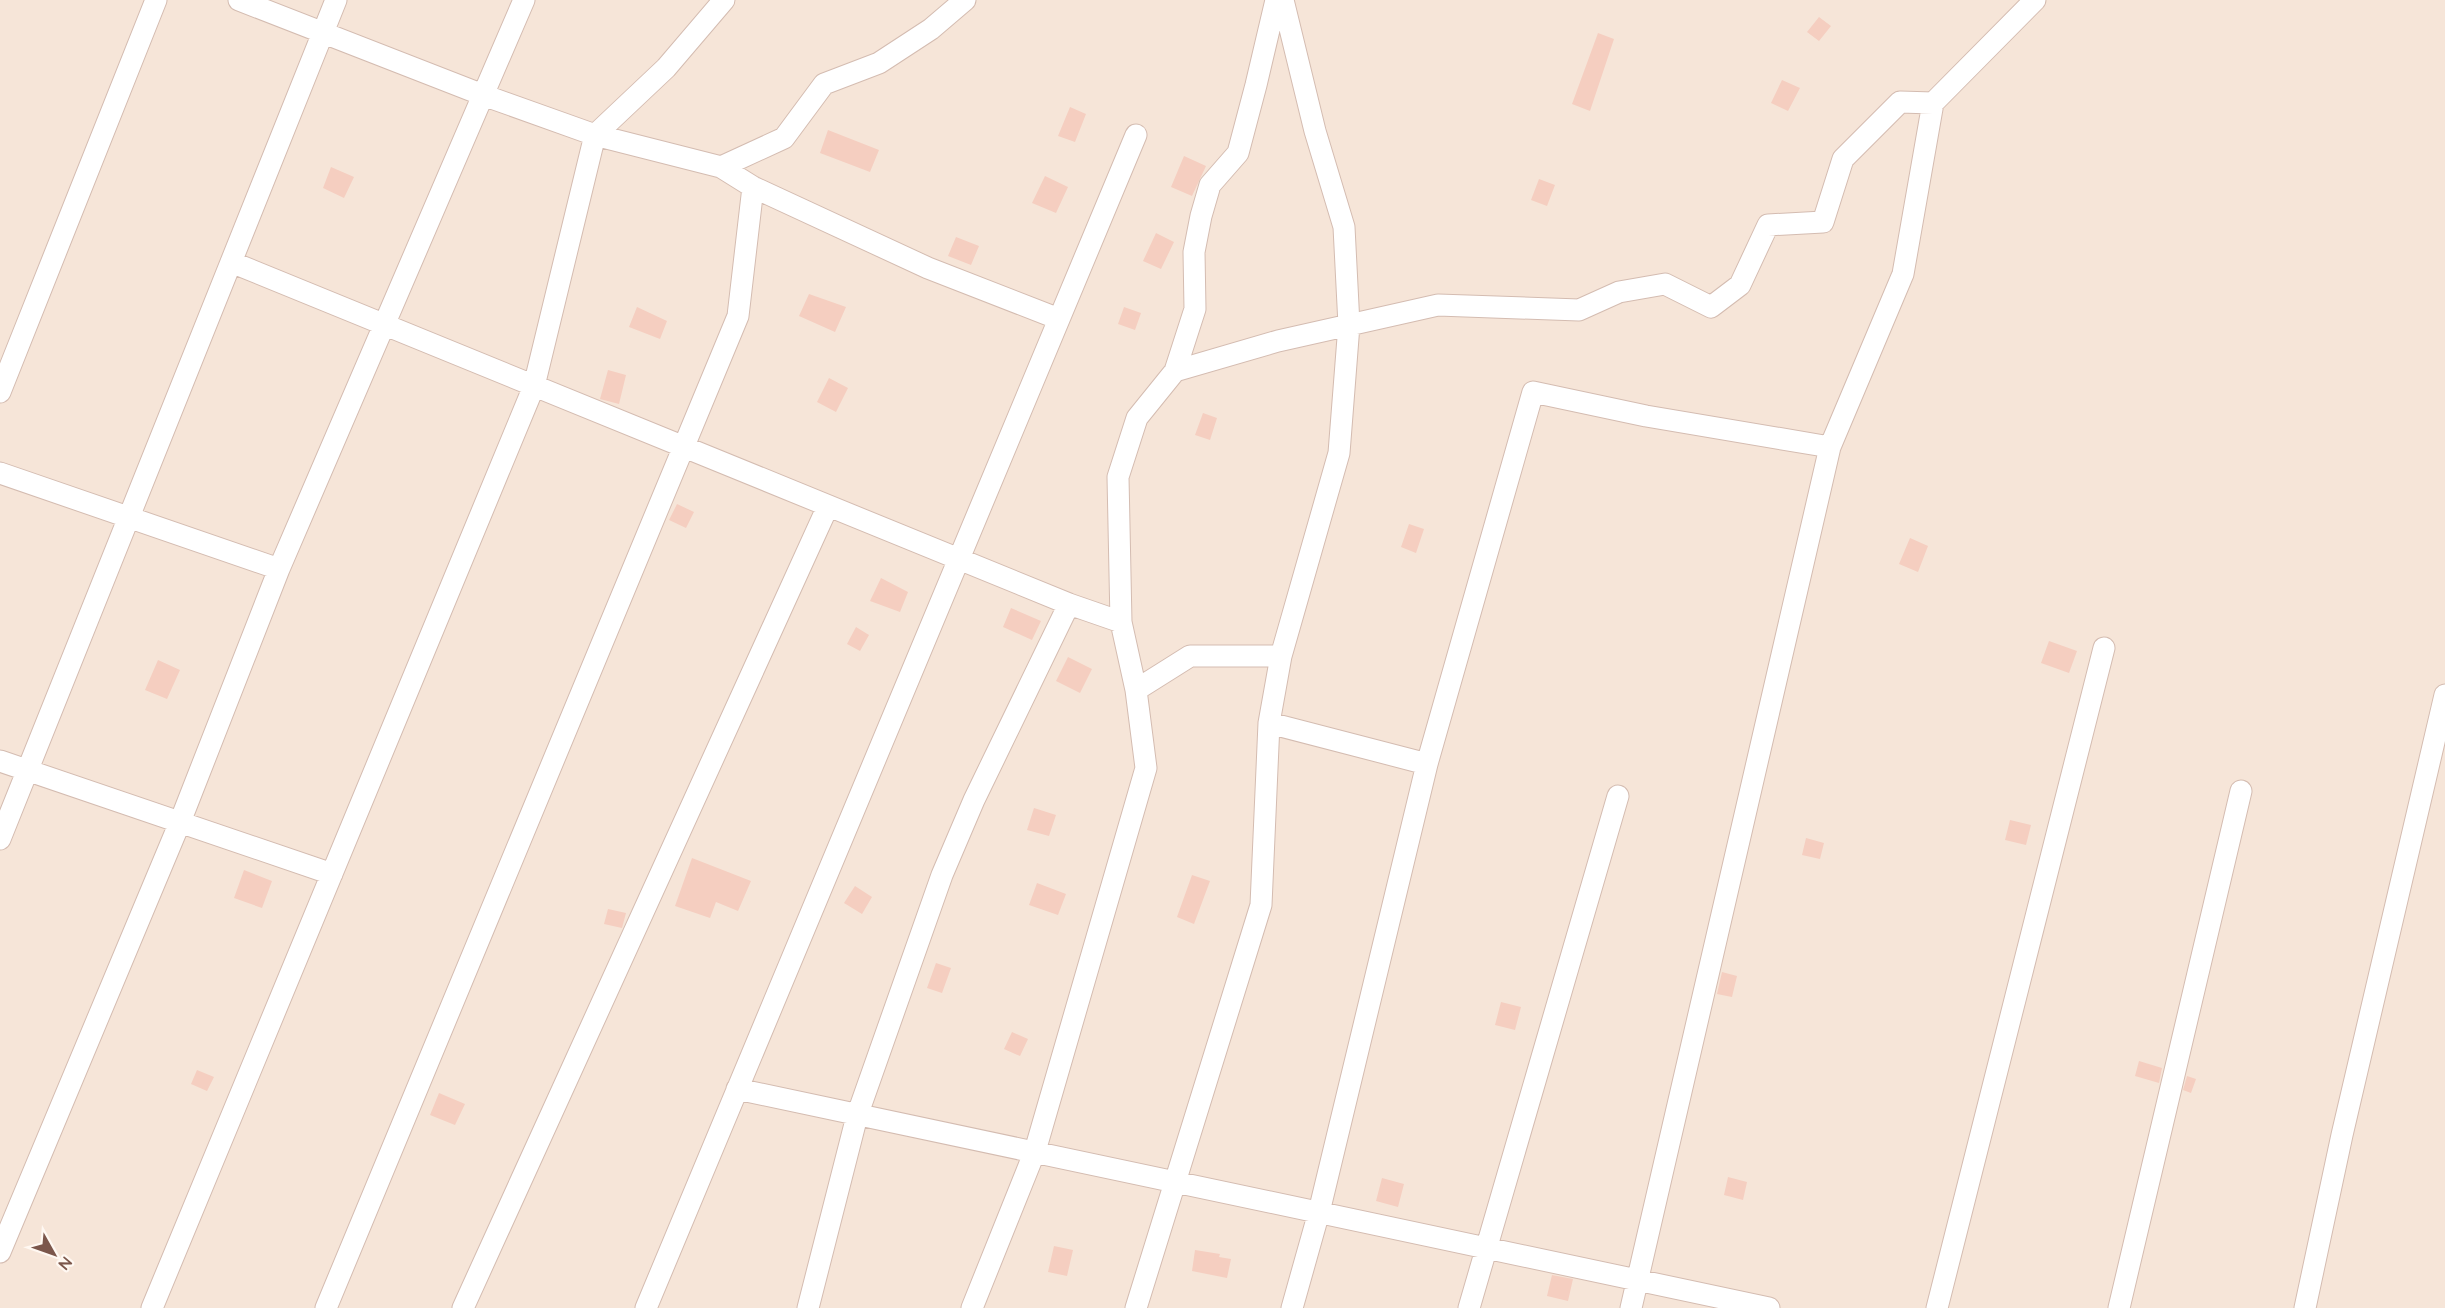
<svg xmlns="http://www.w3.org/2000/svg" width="2445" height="1308" font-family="Quicksand,sans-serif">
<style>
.residential{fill:#f6e5d8}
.building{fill:#f5cec0}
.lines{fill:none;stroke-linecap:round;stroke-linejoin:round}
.minor-casing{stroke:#d4bcb1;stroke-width:23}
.minor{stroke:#fff;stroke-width:21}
</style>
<rect width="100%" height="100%" fill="#fef4ea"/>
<path class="residential" d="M0,0H2445V1308H0Z"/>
<path class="building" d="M1819,17L1831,26L1819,41L1807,32Z
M1598,33L1614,39L1590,111L1572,104Z
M1782,80L1800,88L1788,111L1771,103Z
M1070,107L1086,114L1075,142L1058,136Z
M828,130L879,150L870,172L820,153Z
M1184,156L1206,166L1192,196L1171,187Z
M331,167L354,177L344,198L323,188Z
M1045,176L1068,187L1056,213L1032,203Z
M1539,179L1555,185L1547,206L1531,200Z
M1156,233L1174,242L1161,269L1143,261Z
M956,237L979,246L971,265L948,256Z
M809,294L846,307L835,332L799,316Z
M637,307L667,321L660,339L629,327Z
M1124,307L1141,313L1135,330L1118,324Z
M608,370L626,375L619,404L600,399Z
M829,378L848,388L836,412L817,402Z
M1203,413L1217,418L1210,440L1195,435Z
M677,504L694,512L686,528L669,520Z
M1409,524L1424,529L1416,553L1401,547Z
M1910,538L1928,546L1918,572L1899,564Z
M881,578L908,592L900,612L870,601Z
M1011,608L1041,621L1032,640L1003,627Z
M856,627L869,635L860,651L847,644Z
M2049,641L2077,651L2069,673L2041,663Z
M1068,657L1092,669L1080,693L1056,681Z
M158,660L180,670L167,699L145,690Z
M1034,808L1056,815L1049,836L1027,830Z
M2010,820L2031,825L2026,845L2005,840Z
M1806,838L1824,843L1820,859L1802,855Z
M692,858L751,881L738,911L716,902L710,918L675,906Z
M244,870L272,881L262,908L234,898Z
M1192,875L1210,881L1194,924L1177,917Z
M1037,883L1066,894L1058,915L1029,905Z
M855,886L872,897L862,914L844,903Z
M608,909L626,913L622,928L604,924Z
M936,963L951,968L942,993L927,988Z
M1722,972L1737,976L1732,997L1717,994Z
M1501,1002L1521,1007L1515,1030L1495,1025Z
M1012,1032L1028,1039L1020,1056L1004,1049Z
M2139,1061L2162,1068L2159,1083L2135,1076Z
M197,1070L214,1077L207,1091L191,1084Z
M2187,1076L2196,1079L2191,1093L2183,1090Z
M439,1093L465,1104L455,1125L430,1115Z
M1728,1177L1747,1182L1743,1200L1724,1195Z
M1382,1178L1404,1184L1398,1207L1376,1201Z
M1054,1246L1073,1250L1067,1276L1048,1272Z
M1195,1250L1220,1254L1219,1257L1231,1259L1227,1278L1192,1271Z
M1552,1275L1573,1279L1568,1301L1547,1296Z"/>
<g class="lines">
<defs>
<path id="minor" d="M239,0L483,95L595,135L721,167L753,187L928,268L1059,319
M721,167L784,138L824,84L879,63L931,29L965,0
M231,262L1069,604L1121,622
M1175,371L1278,341L1438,305L1579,310L1619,292L1665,284L1711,307L1740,285L1768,225L1823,222L1843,159L1900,102L1933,103
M0,392L156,0
M0,473L279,569
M1281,656L1339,453L1349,325L1344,227L1315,131L1283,0
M1136,690L1190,656H1281L1269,723L1261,905L1136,1308
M1269,723L1427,764
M0,761L332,874
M0,839L336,0
M737,1089L1769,1308
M0,1252L180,822L279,569L524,0
M152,1308L534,386L595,135L666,68L724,0
M326,1308L738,316L753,187
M463,1308L828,506
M646,1308L1136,135
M808,1308L857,1116L942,875L974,800L1069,604
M972,1308L1035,1151L1146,768L1136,690L1121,622L1118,477L1137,418L1175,371L1195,309L1194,252L1201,216L1210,185L1238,153L1256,85L1276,0
M1292,1308L1319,1212L1427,764L1533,392L1646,416L1830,447
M1469,1308L1618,796
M1631,1308L1830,447L1903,274L1933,103L2035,0
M1937,1308L2104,648
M2119,1308L2241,791
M2305,1308L2342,1135L2445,695"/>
</defs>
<use href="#minor" class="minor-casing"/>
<use href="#minor" class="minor"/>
</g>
<g transform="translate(54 1254) rotate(130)" stroke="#fff8f2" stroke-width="4.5" paint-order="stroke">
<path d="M0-4.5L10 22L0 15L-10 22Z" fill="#7b564b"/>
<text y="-9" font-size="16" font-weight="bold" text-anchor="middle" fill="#7b564b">N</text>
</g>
</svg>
